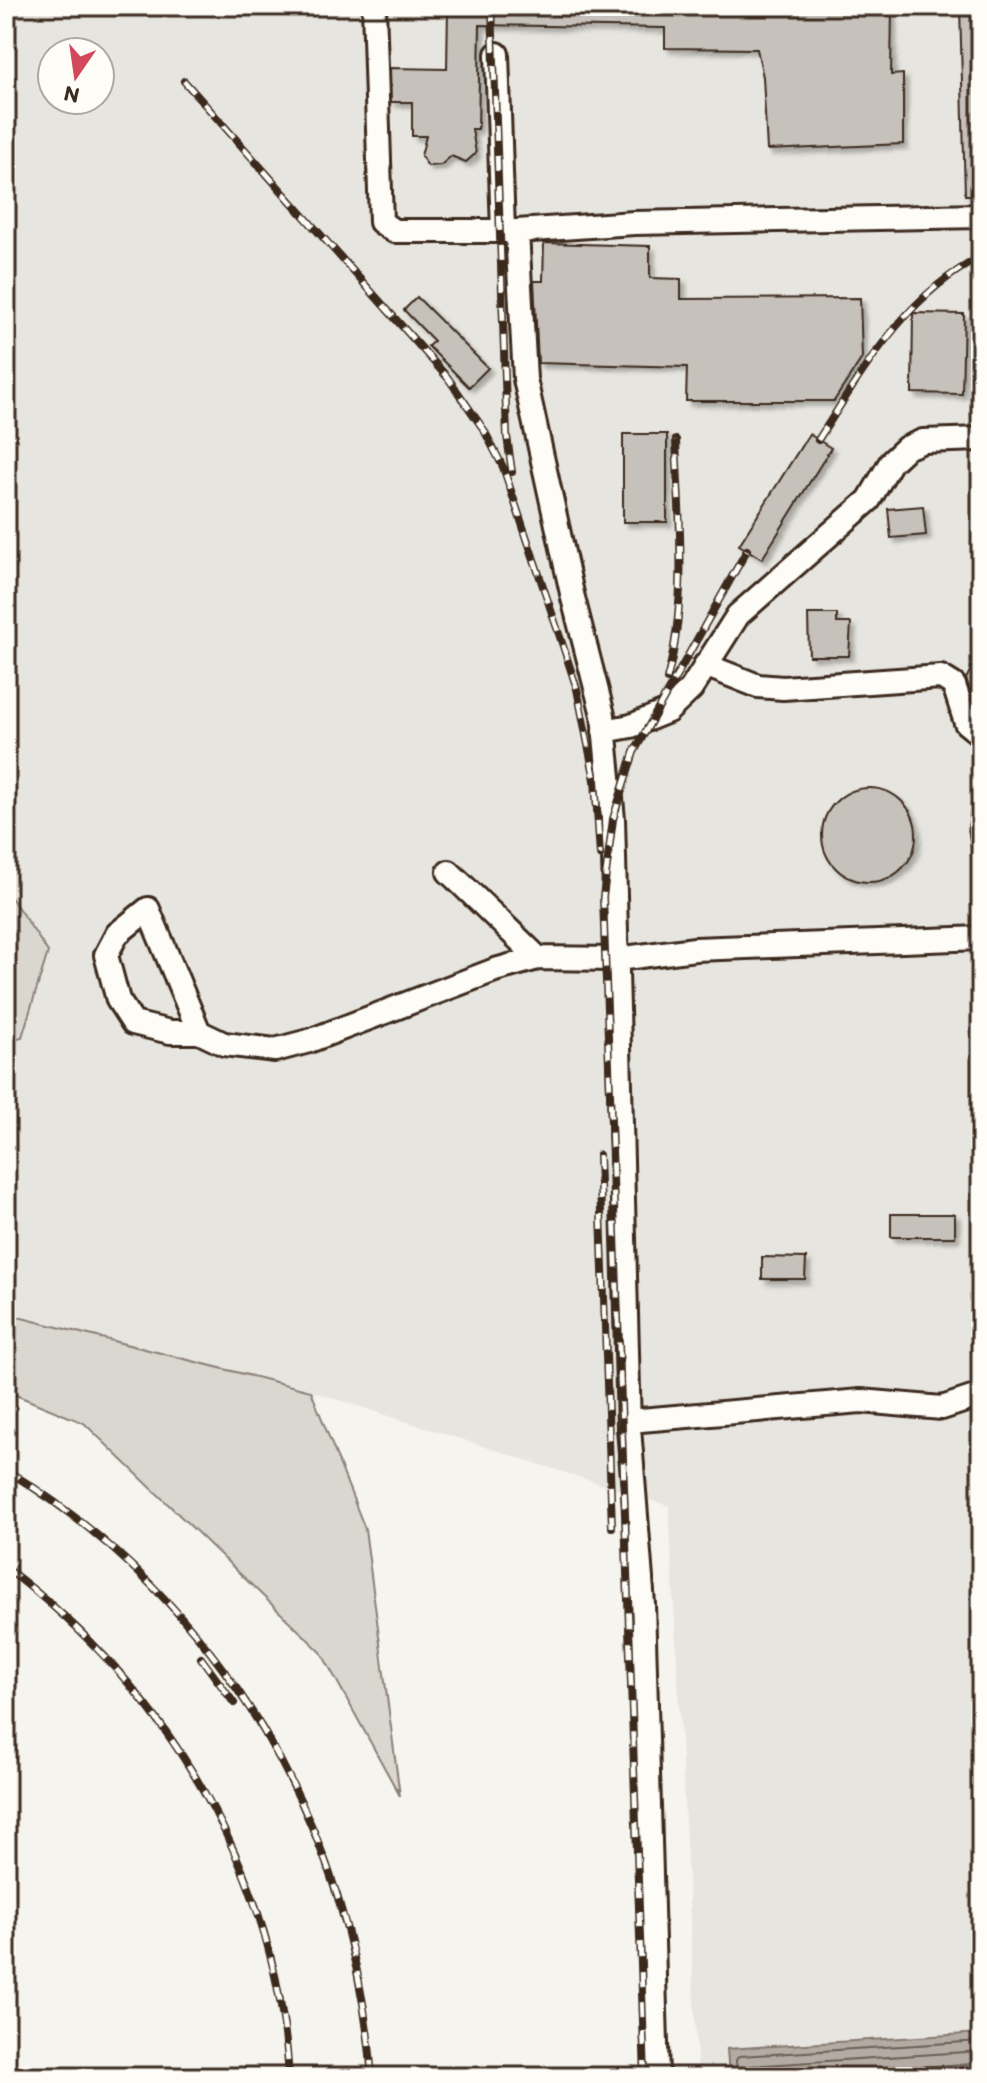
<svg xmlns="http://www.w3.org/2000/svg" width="987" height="2083" font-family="Itim,sans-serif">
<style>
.built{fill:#e7e5df;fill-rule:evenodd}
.green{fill:#dad6d0;stroke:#8a8077;stroke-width:2}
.water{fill:#b4aca4;stroke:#84786e;stroke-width:2}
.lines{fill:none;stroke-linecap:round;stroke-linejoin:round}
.shore{stroke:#6b5e54;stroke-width:2}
.building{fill:#c7c1bb;stroke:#3b2a1e;stroke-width:2;filter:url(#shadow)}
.minor-casing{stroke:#3b2a1e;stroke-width:28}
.minor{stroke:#fdfcf7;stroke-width:22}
.rail-casing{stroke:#3b2a1e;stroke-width:8}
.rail{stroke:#fdfcf7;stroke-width:5;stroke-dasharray:15;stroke-linecap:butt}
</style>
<defs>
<filter id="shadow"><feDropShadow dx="4.5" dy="4.5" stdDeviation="2" flood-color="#0004"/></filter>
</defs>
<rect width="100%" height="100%" fill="#f5f4ee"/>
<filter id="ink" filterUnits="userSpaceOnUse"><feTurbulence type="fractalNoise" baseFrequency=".0125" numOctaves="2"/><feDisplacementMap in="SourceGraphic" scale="16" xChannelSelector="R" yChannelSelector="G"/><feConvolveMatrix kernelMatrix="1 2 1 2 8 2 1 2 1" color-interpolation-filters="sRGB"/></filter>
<g filter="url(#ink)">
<path class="built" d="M6,6H981V2077H698L669,1506L311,1391L6,1314V1041L22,1037L48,953L6,890ZM52,52H100V100H52Z"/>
<path class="green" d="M6,890L48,952L22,1037L6,1041Z
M6,1314L311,1391L365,1529L400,1796L321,1652L84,1423L6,1391Z"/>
<path class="water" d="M981,2033V2077H729L727,2049Z"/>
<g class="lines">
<path class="shore" d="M737,2077L736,2060L739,2056L981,2041
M747,2077L750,2066L981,2051
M761,2077L981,2063"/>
</g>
<path class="building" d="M448,6H892L891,75L903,74V144L767,150L763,77L757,49L665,48V28L480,25L478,129H472L476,153L466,162L451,156L441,165L428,166L421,156L426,136H412V102H391L390,68L447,69Z
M960,6H981V195H965Z
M544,243L650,246V278L681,279V299L860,298L862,358L834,401H686L687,367L538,363L534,281H543Z
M417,297L488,368L469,387L428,346L434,341L404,310Z
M913,313L964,314L962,394L912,393Z
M623,434H667V522H623Z
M809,434L831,448L762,559L739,545Z
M923,506L926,535L891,538L888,509Z
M808,614H837V623H851L849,656H809Z
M981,649V717L966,679Z
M822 835a47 47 0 1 1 94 0a47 47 0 1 1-94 0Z
M974,792L981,793V864H974L968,828Z
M891,1214H955V1237H891Z
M762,1257L806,1258L805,1279H762Z"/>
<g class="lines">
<defs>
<path id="minor" d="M374,6L381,222L394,231H517L634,223L981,216
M497,54L503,231
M517,231L525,379L573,598L603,715L613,819L629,1428L643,1604L657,2077
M705,665L758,686L783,688L941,677L954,685L966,723L981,735
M604,731L631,726L668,711L691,689L738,615L869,500L891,462L906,448L923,441L981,439
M449,872L538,958L617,959L695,949L981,938
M199,1032H170L133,1023L118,1000L106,955L117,934L148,909L199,1032L224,1044L275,1050L309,1041L495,970L538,958
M629,1421L861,1401L942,1408L981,1395"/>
</defs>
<use href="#minor" class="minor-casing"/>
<use href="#minor" class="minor"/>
<defs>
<path id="rail" d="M492,6L507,436L512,472
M184,81L448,378L484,430L503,467L563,646L577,689L595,780L600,855
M818,440C863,371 905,295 981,257
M667,679C688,602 679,519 676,440
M599,1155L612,1527
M6,1470C221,1601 353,1827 372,2077
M6,1568C168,1690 277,1872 289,2077
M201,1658L234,1703
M645,2077L603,897L613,819L634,752L747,550"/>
</defs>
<use href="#rail" class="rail-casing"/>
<use href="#rail" class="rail"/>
</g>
</g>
<rect width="987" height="2083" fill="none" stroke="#fdfcf7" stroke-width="32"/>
<rect x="16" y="16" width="955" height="2051" fill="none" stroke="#3b2a1e" stroke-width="3" filter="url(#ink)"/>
<g transform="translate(76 76) rotate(193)"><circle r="38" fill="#fdfcf7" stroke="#afa8a0" stroke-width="2"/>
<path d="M0-6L14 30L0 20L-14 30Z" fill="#d1495b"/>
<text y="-12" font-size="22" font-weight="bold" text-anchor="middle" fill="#3b2a1e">N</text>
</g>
</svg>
